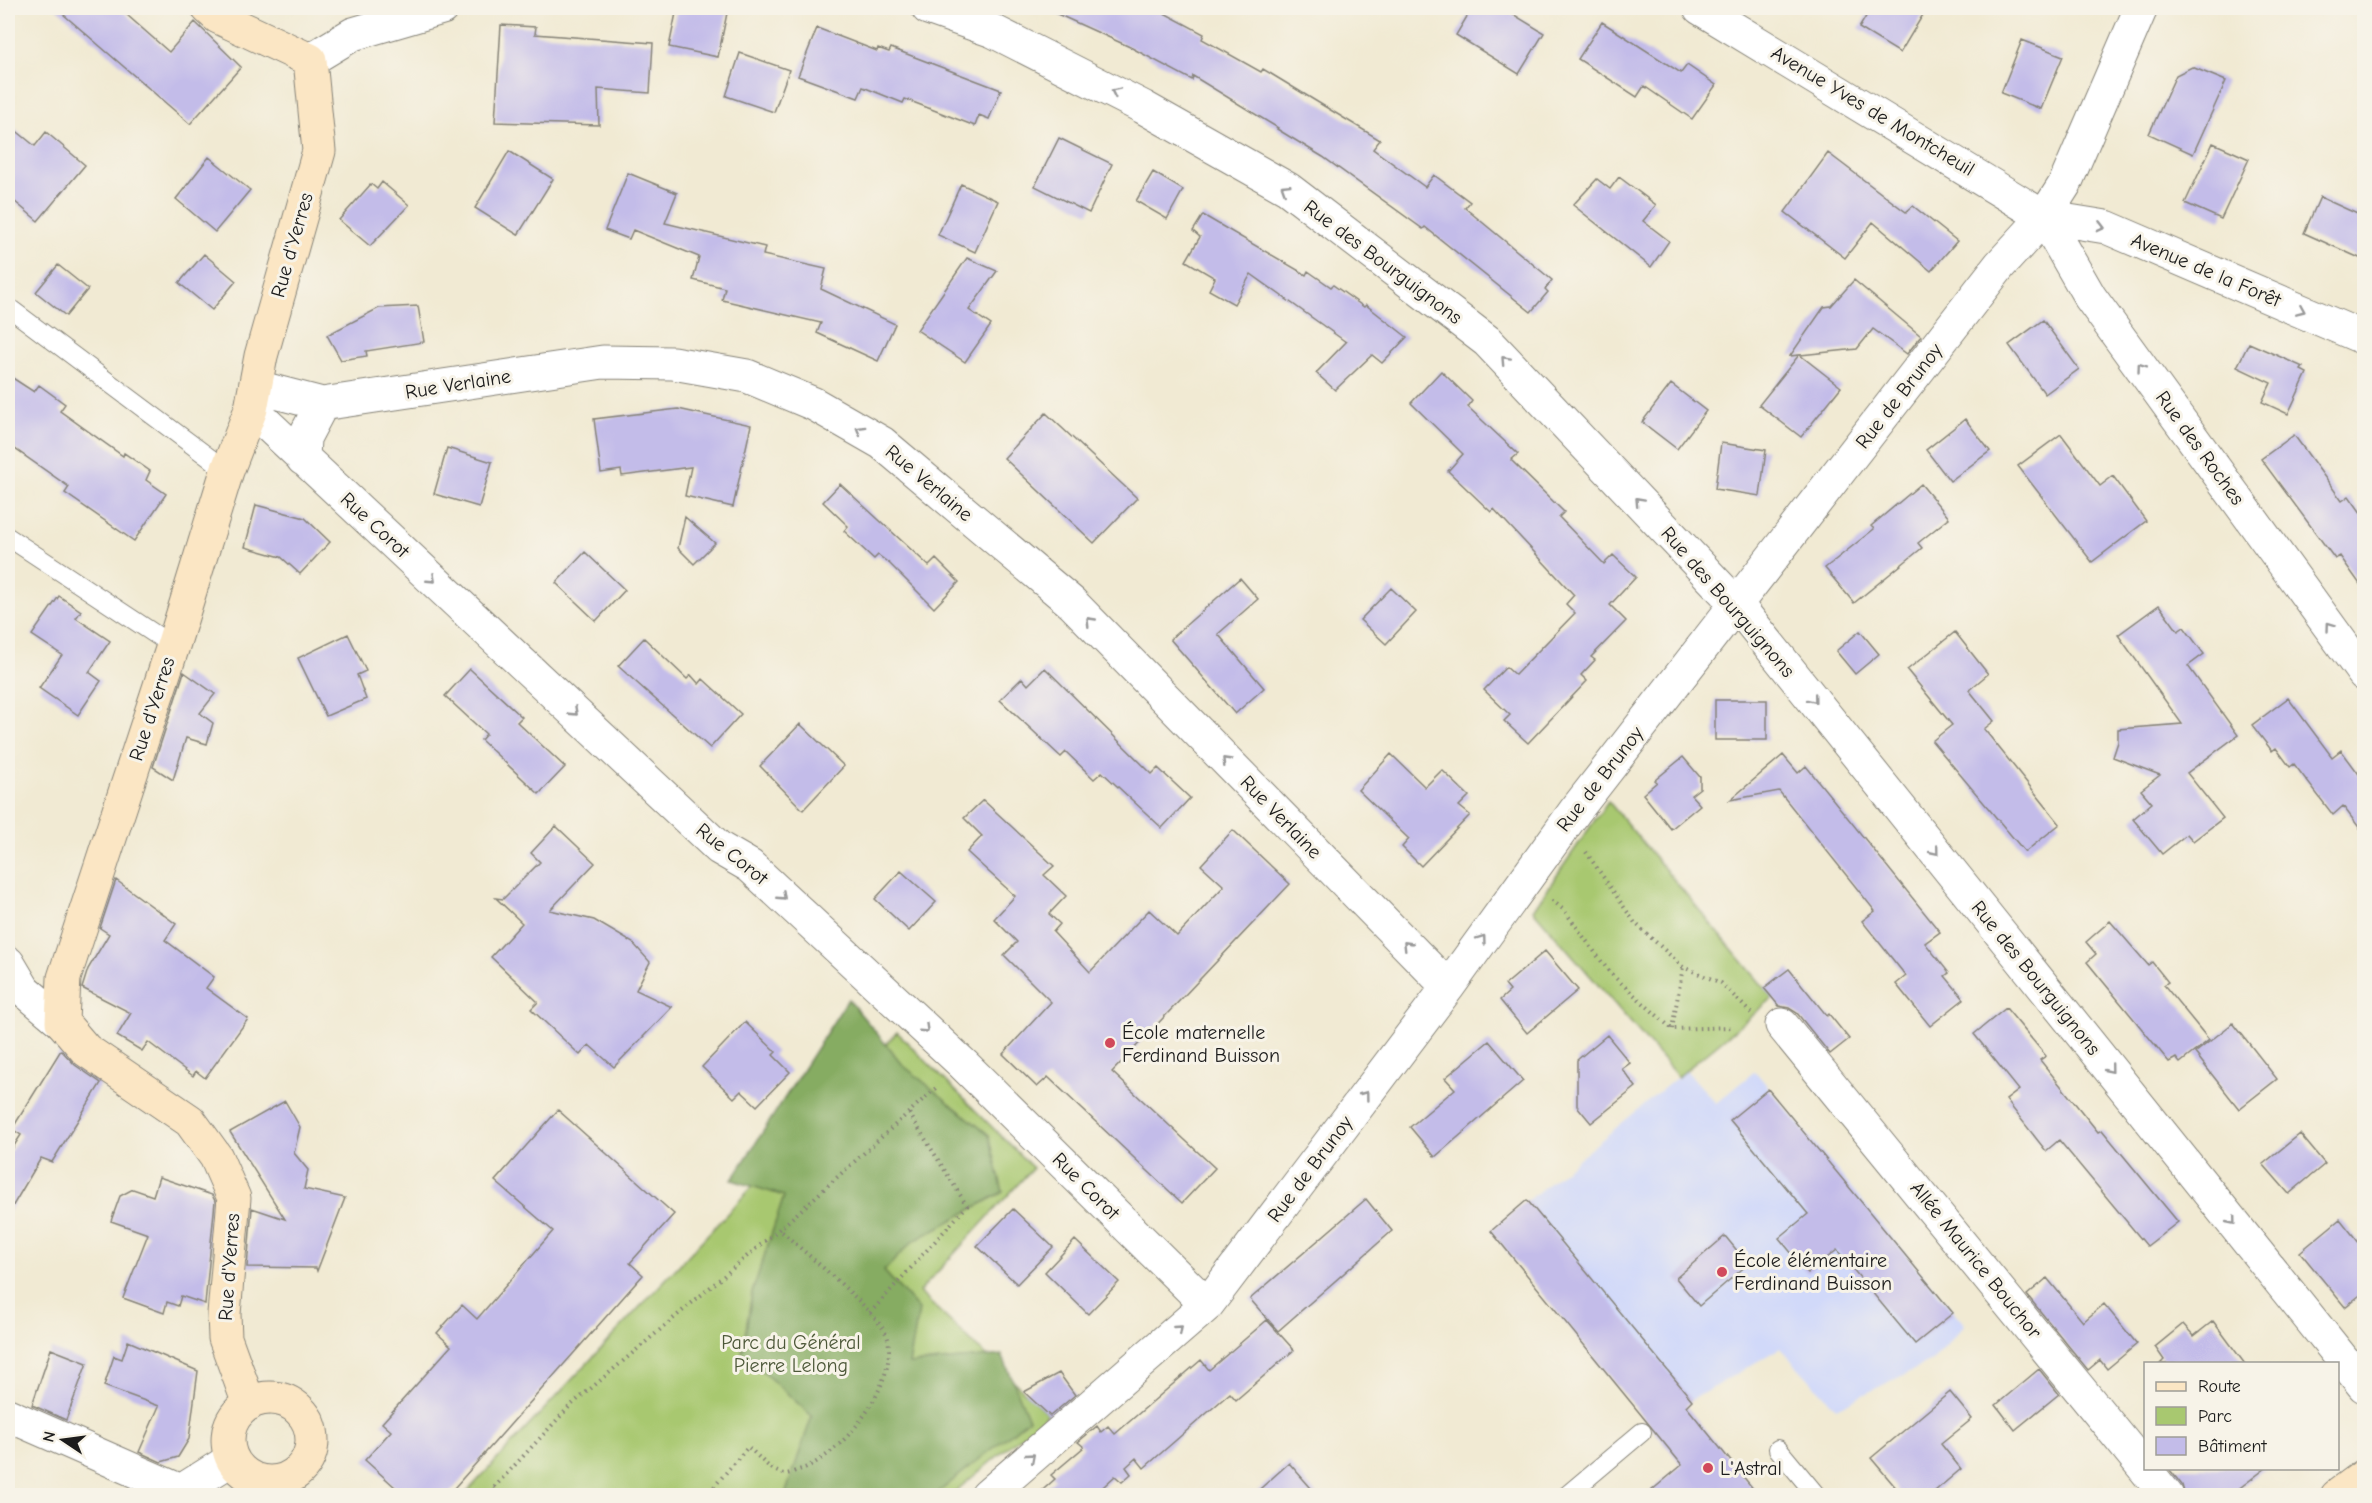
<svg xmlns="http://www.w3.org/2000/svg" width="2372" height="1503" font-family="'Comic Neue',sans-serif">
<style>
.built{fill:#d1d9f9}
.green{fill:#a8c870;stroke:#627246;stroke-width:1.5}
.forest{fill:#86ac62;stroke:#51643f;stroke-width:1.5}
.building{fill:#c3bce9}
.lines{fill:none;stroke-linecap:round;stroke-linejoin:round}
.lane-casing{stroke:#868378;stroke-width:20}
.street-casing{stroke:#868378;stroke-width:35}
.secondary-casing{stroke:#868378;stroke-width:35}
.path{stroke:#868378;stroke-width:4;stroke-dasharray:1.5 4.5;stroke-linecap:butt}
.lane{stroke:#fff;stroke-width:18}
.street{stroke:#fff;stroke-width:33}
.secondary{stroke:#fbe6c4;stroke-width:33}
.oneway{stroke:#999}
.poi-dot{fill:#d1495b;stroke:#f7f3e8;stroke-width:2}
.labels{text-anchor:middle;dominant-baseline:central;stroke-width:6;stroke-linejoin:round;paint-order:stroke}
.street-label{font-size:20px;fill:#1c1c1c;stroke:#f7f3e8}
.poi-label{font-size:20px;fill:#1c1c1c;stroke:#f7f3e8;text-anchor:start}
.park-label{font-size:20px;fill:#4d5839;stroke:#f7f3e8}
</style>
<rect width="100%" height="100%" fill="#f7f3e8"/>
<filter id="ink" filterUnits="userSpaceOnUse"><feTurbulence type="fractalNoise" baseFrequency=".0167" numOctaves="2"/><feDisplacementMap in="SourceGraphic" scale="12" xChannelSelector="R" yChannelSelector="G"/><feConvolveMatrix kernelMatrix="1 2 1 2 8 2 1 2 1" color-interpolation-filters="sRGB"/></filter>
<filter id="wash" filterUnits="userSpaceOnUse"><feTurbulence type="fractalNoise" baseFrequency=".008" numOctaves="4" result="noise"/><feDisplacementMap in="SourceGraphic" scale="24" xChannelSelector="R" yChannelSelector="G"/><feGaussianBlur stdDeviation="1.35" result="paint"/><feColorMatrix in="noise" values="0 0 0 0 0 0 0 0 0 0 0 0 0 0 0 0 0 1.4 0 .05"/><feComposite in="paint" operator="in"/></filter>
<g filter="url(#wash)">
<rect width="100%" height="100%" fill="#f1ead3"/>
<path class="built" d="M1686,1070L1716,1103L1755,1071L1965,1325L1932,1361L1836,1408L1780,1348L1692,1400L1655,1431L1491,1231Z"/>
<path class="green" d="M1608,801L1773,998L1678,1077L1533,910Z
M897,1032L1033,1168L919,1292L1048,1414L951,1495L463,1496Z"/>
<path class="forest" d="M848,999L904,1066L989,1135L1003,1192L912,1242L884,1271L919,1310L909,1364L1002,1355L1029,1419L935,1495H785L812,1416L742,1353L752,1293L784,1196L732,1180Z"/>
<g id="blocks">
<path class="building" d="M56,8H119L169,52L195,22L241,67L190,124Z
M677,8H701L727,13L718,57L669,47Z
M1044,8H1155L1204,34L1202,39L1261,72L1263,69L1380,140L1373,149L1425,187L1434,175L1470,202L1465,208L1552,280L1545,289L1548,292L1531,312L1425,227L1423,229L1323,157L1277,129L1278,128L1193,76L1192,80L1130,47Z
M1472,8H1503L1544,33L1519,74L1456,35Z
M1871,8H1927L1900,53L1859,28Z
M1602,22L1681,73L1687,65L1716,85L1692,119L1644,86L1637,97L1578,59Z
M501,25L536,27L535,34L653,43L650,93L598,89L599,125L495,122Z
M817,28L877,51L878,48L889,52L891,48L1001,90L989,119L979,115L975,126L905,99L903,103L863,87L858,98L798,76Z
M2022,40L2063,56L2041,109L2001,93Z
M740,53L789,70L774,112L726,96Z
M2192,67L2226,81L2193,154L2149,134L2176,75Z
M8,124L35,146L46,132L85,165L38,221L8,196Z
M1059,138L1112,164L1089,213L1035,186Z
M2213,143L2249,159L2221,219L2185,203Z
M509,151L553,179L518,235L475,208Z
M1828,153L1906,212L1913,206L1957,241L1931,271L1873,222L1845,258L1785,212Z
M209,157L250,190L215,232L176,199Z
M1153,172L1183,190L1167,219L1136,201Z
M628,173L677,193L665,223L765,247L763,255L826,269L821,289L895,324L878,361L817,333L821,323L722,300L725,288L693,280L699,257L633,230L629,239L605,230Z
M1619,177L1656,205L1643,221L1669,241L1651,267L1573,205L1597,179L1610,189Z
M382,182L409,205L370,246L339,220L371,184L377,189Z
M961,184L998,201L975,252L938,235Z
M2320,197L2364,217V260L2304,233Z
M1203,215L1306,275L1308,271L1331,287L1333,285L1364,307L1366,305L1407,337L1382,363L1372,355L1335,390L1316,373L1346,342L1251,274L1234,304L1209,290L1215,278L1186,261L1200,237L1193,231Z
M204,254L236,281L212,310L179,283Z
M967,258L997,271L969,310L991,325L965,362L917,330Z
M58,265L88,289L66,316L36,292Z
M1854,280L1921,336L1907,354L1873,329L1857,349L1800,355L1841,387L1801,437L1759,405L1799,355L1790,356L1824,307L1831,306Z
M418,306L424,342L366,351L367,356L341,360L327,335L379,308Z
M2043,320L2079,369L2045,394L2009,345Z
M2249,343L2303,367L2301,370L2307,373L2288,414L2262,402L2271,383L2237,367Z
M1441,371L1472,401L1468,407L1518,454L1511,460L1564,512L1559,517L1604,564L1613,555L1636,577L1610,605L1626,621L1591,657L1595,660L1581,675L1587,681L1528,743L1504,721L1510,715L1484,690L1506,667L1515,675L1575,613L1566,604L1574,595L1494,509L1491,512L1448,471L1463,454L1411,403Z
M8,375L34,392L39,385L65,404L60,411L123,456L124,453L150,471L146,480L166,494L134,541L65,493L69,487L8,444Z
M1671,384L1706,411L1677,449L1642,422Z
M678,409L751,425L733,507L685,496L691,467L622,476L621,470L601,473L594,419Z
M1046,413L1137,498L1094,543L1004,458Z
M1965,419L1990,451L1950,481L1926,450Z
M2061,434L2100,486L2113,476L2146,521L2092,562L2018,466Z
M2294,435L2342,501L2349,496L2364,517V590L2340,556L2335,559L2261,459Z
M1721,443L1766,450L1760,496L1715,489Z
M447,448L492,462L479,507L434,494Z
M840,484L929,566L936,559L959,582L934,608L890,564L878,555L874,559L844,531L848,526L823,502Z
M1921,484L1949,518L1918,543L1922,548L1854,603L1825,568L1874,529L1871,526Z
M256,505L305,518L330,542L300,574L281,557L245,547Z
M685,517L715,543L694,564L678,548Z
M585,552L625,590L596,621L556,583Z
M1240,578L1258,599L1218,634L1264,688L1235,714L1170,639Z
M1391,588L1416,612L1386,644L1360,620Z
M59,596L81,611L76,618L110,641L89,672L101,681L78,715L39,688L62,655L32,635Z
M2159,605L2178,631L2184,627L2204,654L2188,666L2238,735L2187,773L2223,818L2193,841L2187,834L2162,854L2133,819L2152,803L2141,790L2160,775L2113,757L2118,742V729L2182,724L2118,635Z
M1860,631L1879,654L1855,674L1836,651Z
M1955,632L1988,674L1969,690L1994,721L1984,729L2060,824L2025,852L1932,741L1952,725L1907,670Z
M348,634L366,671L357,675L366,699L326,716L298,658Z
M644,638L687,679L691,675L699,684L703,679L741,714L710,748L618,666Z
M1045,668L1152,774L1158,768L1190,798L1162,828L1102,772L1094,779L1066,752L1061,757L1000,700L1022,678L1028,685Z
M470,669L522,717L517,722L565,767L539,794L481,740L486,734L445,696Z
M184,672L215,694L200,713L213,723L207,744L186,738L173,780L153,767Z
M2288,698L2332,757L2341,750L2364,781V834L2343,806L2333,815L2294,764L2290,767L2276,748L2272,751L2252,725Z
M1715,700H1767V740H1715Z
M800,724L844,766L803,810L760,766Z
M1391,754L1425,787L1442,770L1469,796L1459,806L1470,815L1421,866L1402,847L1409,839L1358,790Z
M1783,755L1798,773L1806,766L1940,932L1925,943L1949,973L1945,976L1964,999L1930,1026L1896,984L1906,976L1862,921L1875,911L1779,791L1730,800Z
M1683,757L1700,777V788L1691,795L1700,805L1671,829L1643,794L1657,782L1655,780Z
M983,800L1054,866L1044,875L1066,896L1049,914L1060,924L1053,932L1090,972L1149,910L1177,936L1224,886L1201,865L1233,830L1290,884L1112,1072L1215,1168L1182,1203L1048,1077L1037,1087L1003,1054L1051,1002L1004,955L1017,942L994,919L1015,896L967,852L982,836L964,818Z
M556,826L595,863L550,910L594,920L633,943L650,962L636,990L672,1007L614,1067L589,1045L580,1055L531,1009L538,1002L491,957L522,923L496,898L503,899L540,862L531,853Z
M901,871L936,902L909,931L875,899Z
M116,880L176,924L165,940L214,977L206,988L248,1019L205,1078L196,1071L193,1076L148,1042L142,1051L117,1036L131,1013L82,988L88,969L109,934L100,928Z
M2110,921L2148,965L2152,962L2168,982L2164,985L2209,1040L2180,1063L2176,1058L2169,1062L2087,962L2096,954L2086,942Z
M1545,951L1578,990L1527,1033L1500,1000L1510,991L1505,985Z
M1789,969L1827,1016L1829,1014L1849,1039L1830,1054L1797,1013L1789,1008L1779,1006L1764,988Z
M2006,1008L2046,1056L2040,1060L2098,1132L2102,1130L2178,1222L2147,1246L2059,1140L2046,1151L2006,1100L2019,1090L1974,1034Z
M745,1022L776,1052L773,1055L790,1072L757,1106L741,1091L734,1098L702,1067Z
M2233,1023L2277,1079L2239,1109L2195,1053Z
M1607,1035L1630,1063L1622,1069L1636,1087L1591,1123L1577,1106V1060Z
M1489,1041L1523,1081L1435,1157L1410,1127L1455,1089L1445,1078Z
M61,1050L75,1065L101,1083L52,1162L41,1158L8,1214V1155L21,1135L12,1129Z
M1768,1089L1953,1313L1915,1344L1837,1250L1808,1273L1779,1238L1808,1214L1730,1120Z
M285,1101L300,1127L294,1153L308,1170L304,1189L345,1198L317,1271L316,1268L247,1267L252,1208L285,1219L230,1132Z
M558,1110L674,1214L630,1263L643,1275L447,1496H405L365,1460L391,1431L382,1423L451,1346L437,1333L462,1305L477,1319L553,1231L495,1181Z
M2300,1134L2325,1164L2289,1194L2263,1164Z
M159,1177L212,1195L215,1201L205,1304L181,1296L178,1306L167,1302L164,1313L123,1298L148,1234L111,1221L120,1196L133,1189L153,1196Z
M1366,1199L1392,1231L1278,1331L1250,1299Z
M1527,1200L1692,1400L1686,1406L1759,1496H1645L1682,1465L1491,1231Z
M1013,1209L1053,1247L1017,1284L977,1246Z
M2340,1219L2364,1249V1292L2345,1307L2300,1252Z
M1725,1236L1748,1264L1699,1306L1676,1278Z
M1075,1240L1119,1282L1088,1314L1045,1272Z
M2047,1278L2083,1322L2104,1304L2137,1344L2107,1369L2100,1360L2088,1370L2027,1295Z
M1267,1320L1294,1350L1236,1400L1230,1393L1144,1468L1136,1458L1126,1467L1131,1474L1122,1482L1115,1476L1093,1496H1036L1055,1479L1051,1475L1084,1447L1078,1442L1097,1426L1101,1432L1108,1426L1115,1434L1201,1360L1209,1370Z
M2213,1321L2245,1364H2160L2164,1360L2155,1347L2183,1324L2194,1336Z
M128,1341L198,1371L189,1439L178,1457L161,1462L139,1452L159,1406L104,1386L114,1356L122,1359Z
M51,1349L87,1363L66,1420L32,1405Z
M2039,1369L2059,1394L2015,1430L1996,1405Z
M1059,1373L1075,1395L1050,1416L1024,1392Z
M1950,1392L1972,1419L1941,1444L1961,1469L1929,1496H1903L1871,1458Z
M1289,1463L1318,1496H1252Z
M2172,1468H2266L2229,1496H2185L2182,1485L2170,1470Z"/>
</g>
</g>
<g filter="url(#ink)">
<use href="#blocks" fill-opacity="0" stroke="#868378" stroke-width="1.5"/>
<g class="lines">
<defs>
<path id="lane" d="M8,307L227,471
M8,537L173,646
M1778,1449L1817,1496
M1566,1496L1642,1432"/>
<path id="street" d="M928,8L993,31L1143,107L1288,189L1487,341L1737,605L2364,1386
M1700,8L2044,217L2106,227L2364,338
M310,60L353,34L442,8
M2044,217L2090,297L2364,674
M303,459L304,438L322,404
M8,963L24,990L62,1022
M1782,1025L2167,1496
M1207,1305L963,1064L750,866L719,848L251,409L268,390L322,404L603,362L673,363L747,376L814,404L882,443L1072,603L1448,987
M8,1415L181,1491
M178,1496L181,1491L232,1459
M987,1496L1207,1305L1448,987L1575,811L2000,265L2044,217L2065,184L2141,8"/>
<path id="secondary" d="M208,8L218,17L310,60L319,151L261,356L251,409L227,471L173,646L64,978L62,1022L86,1050L190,1121L216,1157L234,1198L224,1314L225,1338L249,1404
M228 1440a42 42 0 1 1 84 0a42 42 0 1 1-84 0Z
M2337,1496L2364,1476"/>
</defs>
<use href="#lane" class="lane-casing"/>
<use href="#street" class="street-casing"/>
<use href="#secondary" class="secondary-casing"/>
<path class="path" d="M1586,852L1635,923L1683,967L1721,983L1751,1013
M1552,900L1564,910L1610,973L1672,1029L1734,1027
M1672,1029L1683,967
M870,1313L967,1206L909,1113
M494,1487L503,1496
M486,1496L570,1406L791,1219L938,1086
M706,1496L748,1447C759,1456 770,1472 785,1474C790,1474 797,1470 802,1469C843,1454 897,1386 888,1339C883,1315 800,1249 779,1229"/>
<use href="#lane" class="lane"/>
<use href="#street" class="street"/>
<use href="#secondary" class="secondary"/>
</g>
<defs><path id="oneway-chevron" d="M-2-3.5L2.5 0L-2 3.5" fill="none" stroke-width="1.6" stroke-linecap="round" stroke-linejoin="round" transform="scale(1.5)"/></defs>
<g class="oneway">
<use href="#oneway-chevron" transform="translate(1115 92) rotate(-154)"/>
<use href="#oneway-chevron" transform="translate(1285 188) rotate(-148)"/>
<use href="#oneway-chevron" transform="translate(2101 227) rotate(14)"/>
<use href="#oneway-chevron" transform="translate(2301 310) rotate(23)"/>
<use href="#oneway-chevron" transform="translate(1505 360) rotate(-133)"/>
<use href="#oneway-chevron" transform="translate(2141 367) rotate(-126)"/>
<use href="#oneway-chevron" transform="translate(860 430) rotate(-150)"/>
<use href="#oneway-chevron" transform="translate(1639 501) rotate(-133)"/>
<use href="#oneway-chevron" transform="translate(432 579) rotate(43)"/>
<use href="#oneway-chevron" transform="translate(1090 621) rotate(-134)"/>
<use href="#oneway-chevron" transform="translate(2330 626) rotate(-126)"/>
<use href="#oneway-chevron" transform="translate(1813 699) rotate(51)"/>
<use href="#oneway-chevron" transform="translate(574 712) rotate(43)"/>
<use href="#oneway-chevron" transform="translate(1226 761) rotate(-134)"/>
<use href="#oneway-chevron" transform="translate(1935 851) rotate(51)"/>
<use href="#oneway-chevron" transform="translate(782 896) rotate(43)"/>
<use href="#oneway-chevron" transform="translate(1482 939) rotate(-54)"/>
<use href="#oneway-chevron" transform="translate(1407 945) rotate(-134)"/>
<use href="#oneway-chevron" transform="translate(925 1029) rotate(43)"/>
<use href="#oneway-chevron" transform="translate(2110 1069) rotate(51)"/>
<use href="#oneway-chevron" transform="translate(1365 1095) rotate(-53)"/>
<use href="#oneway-chevron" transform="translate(2232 1221) rotate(51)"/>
<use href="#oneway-chevron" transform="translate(1179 1329) rotate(-41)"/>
<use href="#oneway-chevron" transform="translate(1031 1457) rotate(-41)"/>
</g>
</g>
<g class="poi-dot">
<circle cx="1110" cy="1043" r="6"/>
<circle cx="1722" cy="1272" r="6"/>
<circle cx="1708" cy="1468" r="6"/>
</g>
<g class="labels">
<g class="street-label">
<text transform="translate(1873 111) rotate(31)">Avenue Yves de Montcheuil</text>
<text transform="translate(292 245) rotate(-74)">Rue d'Yerres</text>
<text transform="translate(1383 262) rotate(37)">Rue des Bourguignons</text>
<text transform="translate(2206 270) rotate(23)">Avenue de la Forêt</text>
<text transform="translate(458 384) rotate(-9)">Rue Verlaine</text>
<text transform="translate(1899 396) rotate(-52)">Rue de Brunoy</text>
<text transform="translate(2200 448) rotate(54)">Rue des Roches</text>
<text transform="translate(929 483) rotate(40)">Rue Verlaine</text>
<text transform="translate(375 525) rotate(43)">Rue Corot</text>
<text transform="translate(1728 602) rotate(49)">Rue des Bourguignons</text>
<text transform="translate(152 709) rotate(-72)">Rue d'Yerres</text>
<text transform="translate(1600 779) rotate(-52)">Rue de Brunoy</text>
<text transform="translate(1281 817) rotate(46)">Rue Verlaine</text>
<text transform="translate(732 854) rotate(39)">Rue Corot</text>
<text transform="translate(2036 978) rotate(51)">Rue des Bourguignons</text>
<text transform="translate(1310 1169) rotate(-53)">Rue de Brunoy</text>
<text transform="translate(1086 1186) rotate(45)">Rue Corot</text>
<text transform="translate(1976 1260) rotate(51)">Allée Maurice Bouchor</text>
<text transform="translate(229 1267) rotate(-86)">Rue d'Yerres</text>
</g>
<g class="poi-label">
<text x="1122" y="1032">École maternelle<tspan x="1122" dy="23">Ferdinand Buisson</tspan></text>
<text x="1734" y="1260">École élémentaire<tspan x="1734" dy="23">Ferdinand Buisson</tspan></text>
<text x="1720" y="1468">L'Astral</text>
</g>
<g class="park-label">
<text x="791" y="1342">Parc du Général<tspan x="791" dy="23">Pierre Lelong</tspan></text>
</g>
</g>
<rect width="2372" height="1503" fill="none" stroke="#f7f3e8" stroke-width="30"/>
<rect x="2144" y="1362" width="195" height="108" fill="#f7f3e8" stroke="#9f9d96" stroke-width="1.5"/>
<rect x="2156" y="1382" width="30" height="9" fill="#fbe6c4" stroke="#9f9d96" stroke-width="1.5"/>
<text x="2198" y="1392" font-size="18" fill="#1c1c1c">Route</text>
<rect x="2156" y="1407" width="30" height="18" fill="#a8c870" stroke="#9f9d96" stroke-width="1.5"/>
<text x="2198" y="1422" font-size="18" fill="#1c1c1c">Parc</text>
<rect x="2156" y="1437" width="30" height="18" fill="#c3bce9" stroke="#9f9d96" stroke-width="1.5"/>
<text x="2198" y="1452" font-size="18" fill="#1c1c1c">Bâtiment</text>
<g transform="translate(63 1440) rotate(283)" stroke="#f7f3e8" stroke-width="4.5" paint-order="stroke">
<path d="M0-4.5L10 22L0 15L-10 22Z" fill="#1c1c1c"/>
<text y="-9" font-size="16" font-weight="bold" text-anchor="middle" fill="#1c1c1c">N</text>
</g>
</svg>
